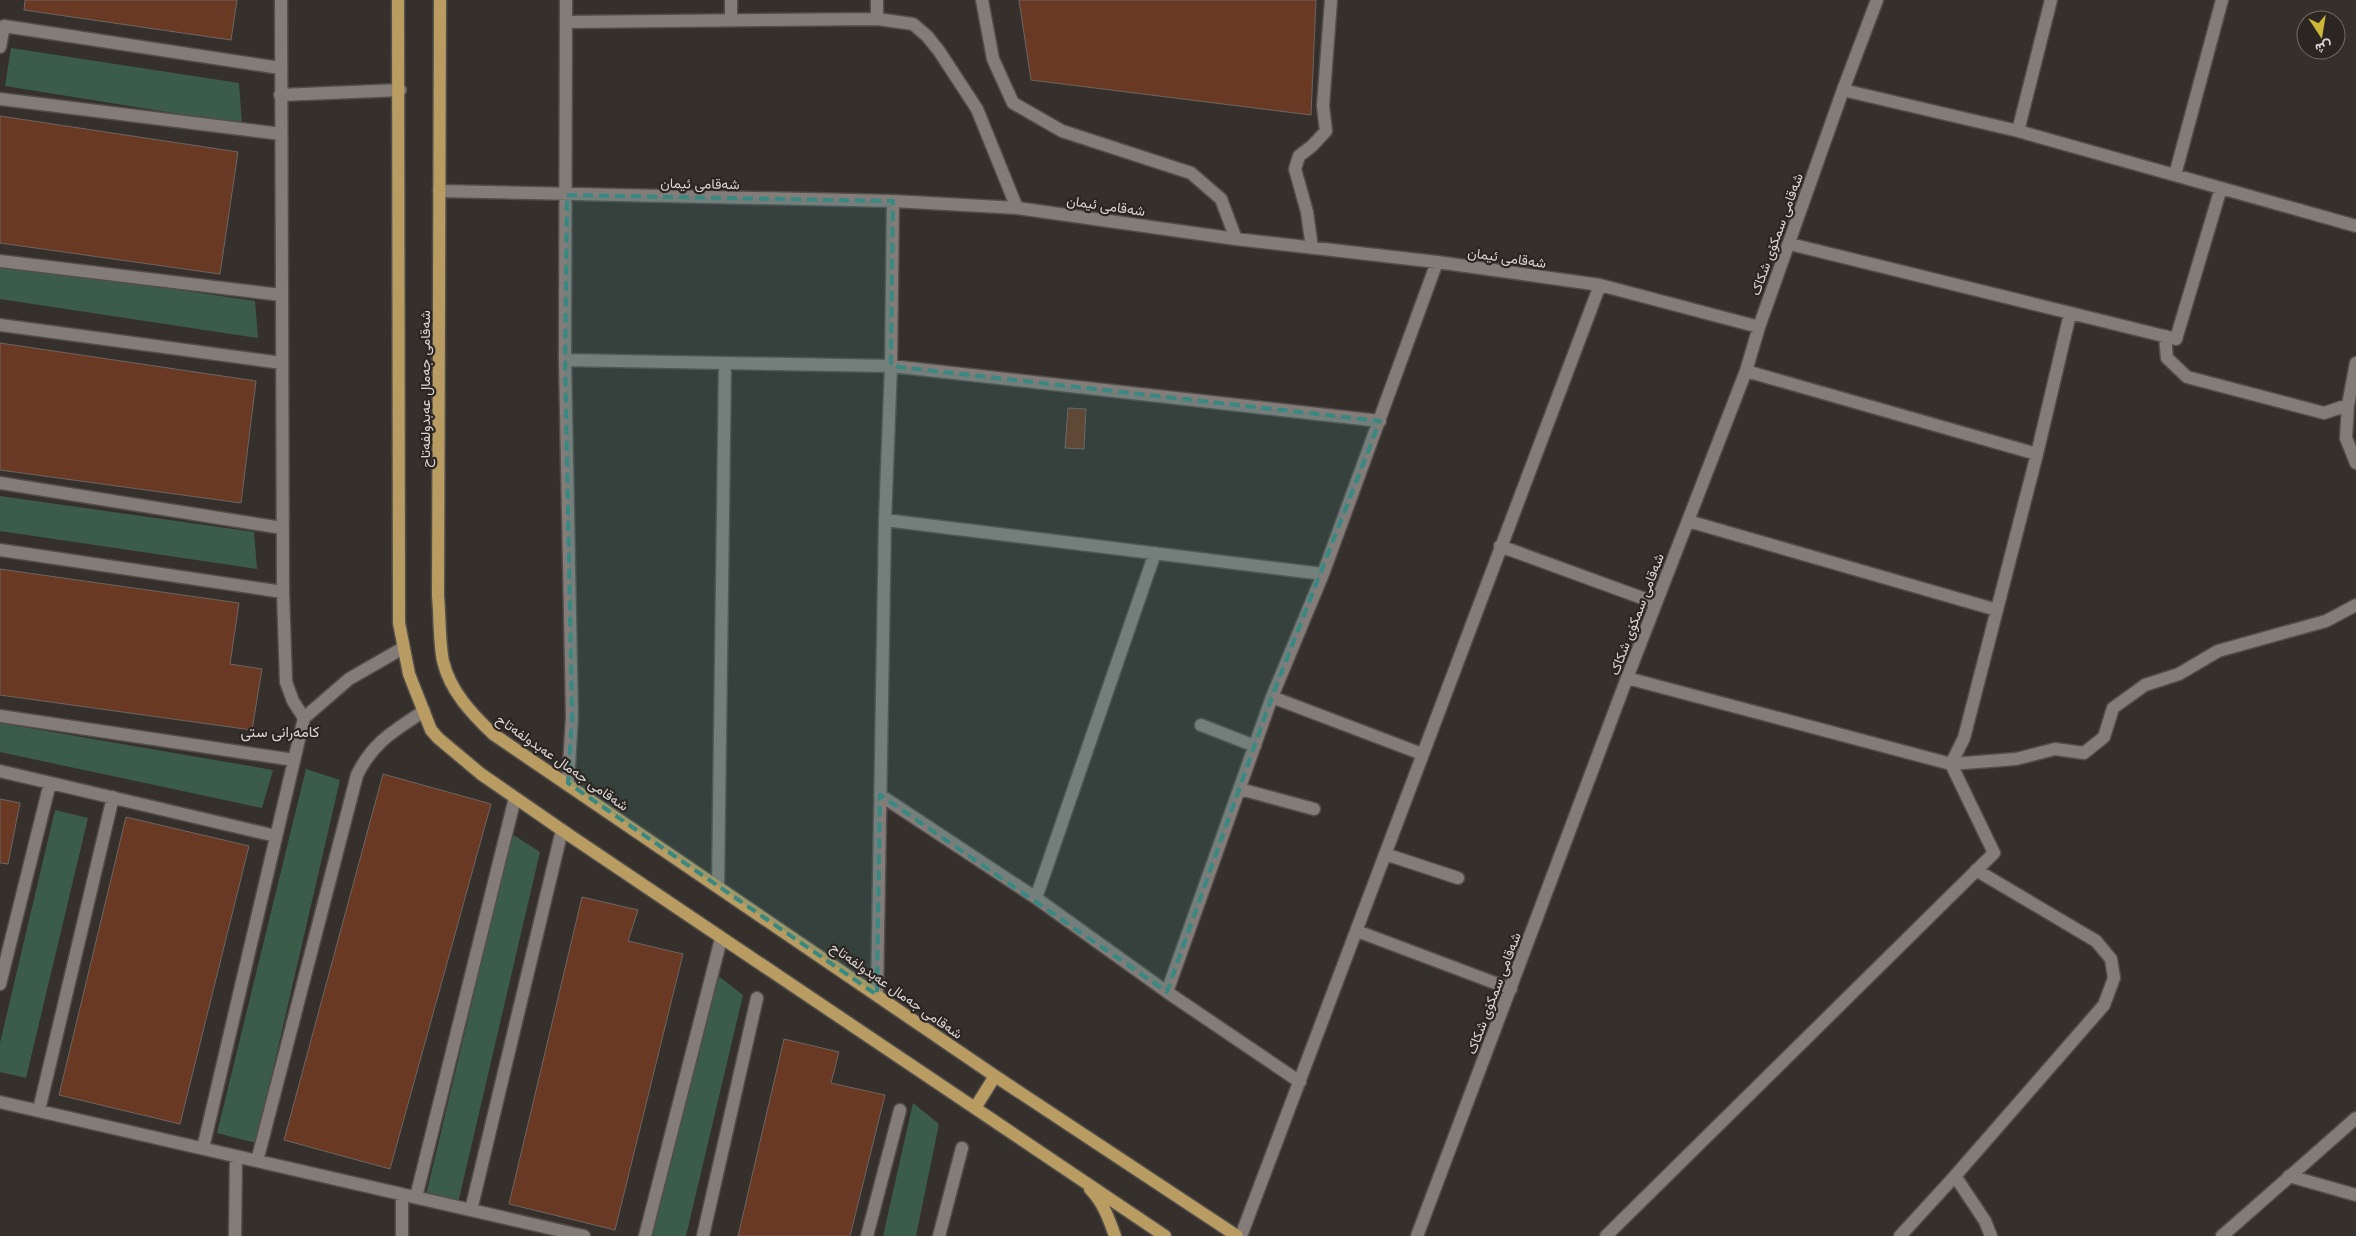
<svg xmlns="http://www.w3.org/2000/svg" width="2356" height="1236" font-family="'Open Sans',Vazirmatn,sans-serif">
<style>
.green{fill:#3c5c4a}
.building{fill:#6a3923;stroke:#6d6562}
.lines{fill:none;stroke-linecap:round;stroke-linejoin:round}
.minor-casing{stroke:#524d4a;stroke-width:15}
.major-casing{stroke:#524d4a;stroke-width:15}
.minor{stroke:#847c78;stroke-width:12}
.major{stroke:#b89c62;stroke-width:12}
.marked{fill:#378982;fill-opacity:0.2;stroke:#378982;stroke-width:4;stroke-dasharray:10 6;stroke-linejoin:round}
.labels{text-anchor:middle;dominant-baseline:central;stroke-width:4.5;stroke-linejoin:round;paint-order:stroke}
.street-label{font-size:14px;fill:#d9d4d3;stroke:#2c2623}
.neighbourhood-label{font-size:15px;fill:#d9d4d3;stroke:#2c2623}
</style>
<rect width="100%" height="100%" fill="#36302d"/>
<path class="green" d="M11,48L239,83L242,124L5,86Z
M0,264L255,301L258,338L0,299Z
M0,496L254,532L257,569L0,531Z
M0,723L273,770L262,808L0,752Z
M306,769L340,780L256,1143L217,1133Z
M55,810L88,818L26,1078L0,1072V1043Z
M512,834L540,852L458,1203L426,1195Z
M712,971L743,995L686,1236H651Z
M913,1103L939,1124L916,1236H883Z"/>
<path class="building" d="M25,0H237L231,40L24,10Z
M1019,0H1316L1311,115L1031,80Z
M0,116L238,152L220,274L0,243Z
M0,343L256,381L241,503L0,470Z
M1068,408L1086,409L1084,449L1065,448Z
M0,569L239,603L230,664L262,669L252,730L0,695Z
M383,774L491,804L390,1169L284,1140Z
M0,799L20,803L8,864L0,863Z
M126,817L249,846L180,1124L59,1095Z
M582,897L638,910L628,941L683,954L615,1230L509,1204Z
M784,1039L839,1052L831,1083L885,1095L850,1236H738Z"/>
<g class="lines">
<defs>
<path id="minor" d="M566,0L565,360L572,716L568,783
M731,0V19
M982,0L993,59L1013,103L1062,131L1191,173L1221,199L1236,239
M877,19L913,24L927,36L939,51L977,109L1017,208
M566,22L877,19V0
M0,47L4,26L280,68
M1843,90L2018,131L2356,226
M280,95L400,90
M0,99L281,134
M2018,131L2051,0
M2175,175L2222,0
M439,191L893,201L1017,208L1236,239L1437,262L1600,285L1759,327
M1790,244L2176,339L2221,188
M1312,248L1307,212L1295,169L1299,156L1312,146L1326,131L1323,106L1331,0
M0,261L281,295
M0,325L282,363
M2165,336L2167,358L2187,377L2324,413L2348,405L2346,438L2356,463
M565,360L891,366L1380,421
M1746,371L2037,454
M2348,405L2356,363
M0,483L282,528
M885,520L1323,574
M1688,521L1997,610
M1500,546L1656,603
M0,550L283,592
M1272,697L1422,754
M0,716L294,760
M304,718L349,679L403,648
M1201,725L1255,746
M1951,764L1964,738L2037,454L2070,314
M1951,764L2016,759L2055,749L2084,753L2104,737L2113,708L2145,685L2179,674L2218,651L2326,621L2356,605
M0,771L276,836
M1240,789L1314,809
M880,795L1036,898L1167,992L1300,1082
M1385,854L1458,878
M718,886L725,363
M1036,898L1155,553
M1357,931L1511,989
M0,984L50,783
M1167,992L1272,697L1323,574L1437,262
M877,995L885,520L891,366L893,201
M0,1102L584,1236
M39,1110L113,797
M203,1148L304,718L293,701L286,682L283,592L281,0
M257,1161L357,775C373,742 394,731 424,711
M1955,1176L2104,1005L2114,978L2111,959L2096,941L1976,870
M2289,1176L2356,1195
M402,1194V1236
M416,1197L515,798
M471,1210L562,830
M235,1236L236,1156
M645,1236L721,939
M703,1236L757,998
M867,1236L900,1110
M939,1236L962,1148
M1241,1236L1600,285
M1417,1236L1627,678L1746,371L1759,327L1843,90L1877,0
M1606,1236L1994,853L1951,764L1627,678
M1900,1236L1955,1176L1985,1221L1991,1236
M2222,1236L2356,1118"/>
<path id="major" d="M398,0L399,623L409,674L431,730L438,738L481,774L572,837L1165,1236
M440,0L438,596C440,617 439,641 443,661C450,691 472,714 493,734L995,1076L1237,1236
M975,1108L995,1076
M1090,1189C1103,1202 1109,1219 1115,1236"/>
</defs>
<use href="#minor" class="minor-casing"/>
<use href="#major" class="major-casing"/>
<use href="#minor" class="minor"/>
<use href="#major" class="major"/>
</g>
<path class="marked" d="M567,195L893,201L891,366L1380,421L1272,697L1167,992L880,795L877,995L568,783L572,716L565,360Z"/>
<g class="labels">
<g class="street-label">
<text transform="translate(700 183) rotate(1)">شەقامی ئیمان</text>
<text transform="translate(1106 205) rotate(8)">شەقامی ئیمان</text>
<text transform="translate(1776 234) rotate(-70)">شەقامی سمکۆی شکاک</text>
<text transform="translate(1507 257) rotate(8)">شەقامی ئیمان</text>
<text transform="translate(424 389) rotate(-90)">شەقامی جەمال عەبدولفەتاح</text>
<text transform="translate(1636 614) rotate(-69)">شەقامی سمکۆی شکاک</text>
<text transform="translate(563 762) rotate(35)">شەقامی جەمال عەبدولفەتاح</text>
<text transform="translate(897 990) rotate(35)">شەقامی جەمال عەبدولفەتاح</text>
<text transform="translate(1493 993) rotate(-69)">شەقامی سمکۆی شکاک</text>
</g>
<g class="neighbourhood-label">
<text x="280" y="731">كامه‌رانی ستی</text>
</g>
</g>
<g transform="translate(2321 35) rotate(168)"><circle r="24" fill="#2c2623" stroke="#716c69"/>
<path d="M0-4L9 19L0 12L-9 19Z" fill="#cfb837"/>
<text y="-8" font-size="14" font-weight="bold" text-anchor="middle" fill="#d9d4d3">ش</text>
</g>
</svg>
